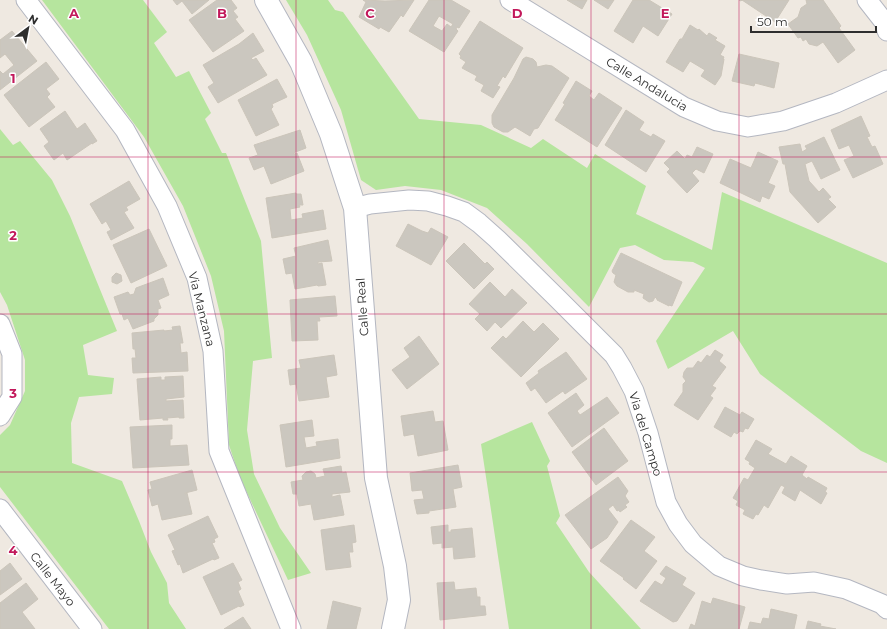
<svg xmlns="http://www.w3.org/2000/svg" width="887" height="629" font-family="Montserrat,sans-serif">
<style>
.green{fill:#b6e59e}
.building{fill:#cbc7bf;stroke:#cbc5ba;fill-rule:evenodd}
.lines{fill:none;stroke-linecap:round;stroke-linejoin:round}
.minor-casing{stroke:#b4b7c1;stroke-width:21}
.tertiary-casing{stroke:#b4b7c1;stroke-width:24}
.minor{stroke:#fff;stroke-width:19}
.tertiary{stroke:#fff;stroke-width:22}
.grid{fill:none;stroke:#c2185b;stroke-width:1;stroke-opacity:0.55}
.labels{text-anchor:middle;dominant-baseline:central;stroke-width:3;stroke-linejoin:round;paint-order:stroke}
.street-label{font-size:12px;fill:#2e2e2e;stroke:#fff}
.grid-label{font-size:13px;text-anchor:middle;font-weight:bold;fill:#c2185b;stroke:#fff;stroke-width:3;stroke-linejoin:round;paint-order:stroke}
</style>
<rect width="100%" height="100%" fill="#efe9e1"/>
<path class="green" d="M42,0H143L167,32L154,43L176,77L189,71L211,113L205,119L222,153H226L261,241L272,358L253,361L247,430L254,474L280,528L311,573L288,580L240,478L229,445L224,331L211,276L183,206L144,137Z
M286,0H328L335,10L343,12L419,119L481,125L531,148L543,139L587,168L595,154L646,186L636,214L712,250L722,192L887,263V463L861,451L760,374L733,331L668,369L656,341L705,268L693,262L664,260L635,245L620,248L589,307L527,244L487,208L441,190L405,186L376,190L361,180L341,110L307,35Z
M0,129L13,145L20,141L52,180L70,216L117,331L83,345L88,375L114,378L112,394L79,397L71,423L72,463L122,481L139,521L151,552L167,583L169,603L186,629H109L0,487V435L10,425L25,391V360L7,305L0,292Z
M532,422L550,461L547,466L560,516L556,523L589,572L641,629H509L481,444Z"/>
<path class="building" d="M173,0H209L192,14L182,1L177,5Z
M217,0H231L237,8L233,11L238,17L235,19L244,31L213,52L189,20Z
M363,0L385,1L414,0L403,17L401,15L389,32L380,27L379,29L359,17L366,2Z
M429,0H451L470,11L459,28L457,27L456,29L458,31L444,52L409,31ZM439,16L453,24L451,27L447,24L442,31L433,26Z
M567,0H587L582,9Z
M594,0H614L608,9Z
M633,0H649L672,14L658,36L643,26L633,43L614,31Z
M739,0H789L775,22L742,0L741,1Z
M806,0H823L841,26L839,28L855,50L838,63L823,42L817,46L809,44L806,39L803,41L801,37L798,38L788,24L798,17L801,8L807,4Z
M480,21L523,48L505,78L503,76L497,86L500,87L493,98L481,91L484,85L475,80L477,76L462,68L466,62L460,58L461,56L459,54Z
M690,25L698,30L699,29L707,36L709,33L717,38L715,40L725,46L720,55L724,57L723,59H724L721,76L715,85L701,76L705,70L690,61L683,72L666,62L680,39H682Z
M12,31L37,61L0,90V71L3,74L14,65L5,54L0,58V40Z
M253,33L264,51L251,58L253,60L256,58L267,75L218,103L208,87L214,83L203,65L239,44Z
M739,54L779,63L774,88L755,83L754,86L732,81Z
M526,57L533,59L536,62L537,67L546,65L552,66L569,78L538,128L534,129L530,136L515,127L508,132H503L494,127L492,123V115L514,78L523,59Z
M46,62L59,79L46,89L50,94L47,97L55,107L29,127L4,95Z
M277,79L287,97L272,104L273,107L271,109L279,125L256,136L238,100Z
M576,81L592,91L589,96L594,100L599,93L622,108L597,147L555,120L565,104L563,103Z
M626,110L644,122L639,130L651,137L653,134L665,141L646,172L605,145Z
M65,111L77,129L85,123L97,141L92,144V143L67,160L63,153L54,160L44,146L49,142L40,129Z
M861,116L870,136L867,137L872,147L875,146L883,164L853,178L844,160L854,156L849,145L839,149L831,130Z
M300,130L306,148L293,153L294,154L297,153L304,171L271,184L264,166L254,170L249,158L258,155L254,145Z
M824,137L840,170L821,179L812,161L805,164L809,181L819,192L823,188L831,197L828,199L836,207L818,223L790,192L785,164H783L779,147L800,144L802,152L807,149L805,146Z
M697,147L713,154L704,173L696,169L692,173L699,181L687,193L667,172L670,169L664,163L677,151L685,159L687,155L692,157Z
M758,152L778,161L768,183L775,186L769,199L762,196L760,202L720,183L730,159L751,168Z
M129,181L140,199L126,207L128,210L124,212L134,228L111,240L107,232L111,230L106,221L102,224L90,204Z
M296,193V194H301L303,205H299L300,207L290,209L291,220L303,218L302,214L323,210L326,229L272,238L266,198Z
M408,224L422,231L428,233L431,228L448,237L431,265L396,246Z
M149,229L167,266L131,283L113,245Z
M328,240L332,261L318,262V264L322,263L326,285L318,286L317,285L295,289L292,273L286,274L283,259L296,256L294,248Z
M464,243L485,264L487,262L494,269L474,289L446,261Z
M621,253L682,282L672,306L669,305V306L657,300V299L655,297L653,301L649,302L643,298L644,294L634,290V292H628L617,286L614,282L616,275L613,273L612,271Z
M116,273L121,275L122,281L117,284L112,282V277Z
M163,278L169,295L158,300L161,308L158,309V315L154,319V321L133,329L128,318L124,320L122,314H120L114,297L128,292L130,295L134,294L136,288Z
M490,282L505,297L512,289L527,303L501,328L495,322L487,331L475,319L480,314L469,304Z
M335,296L337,316L319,317L320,321H317L318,340L292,341L290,300Z
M523,321L534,332L543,323L559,339L521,377L491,348L503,336L506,339Z
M180,326L183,343H180L181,353L187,352L188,371L133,373L132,358H136L135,349H133L132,333L164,330V331L173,330L172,327Z
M419,336L439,364L407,389L392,370L410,357L404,348Z
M715,350L723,355L719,361L726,367L712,386L716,388L710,396L713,398L698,420L674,405L683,392V384L686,381L683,377L684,372L687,368H693L698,361L701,363L707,355L710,357Z
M566,352L587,379L565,394L563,391L546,403L535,388L531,391L526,383L539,373L538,371Z
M334,355L337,375L326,377L329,397L299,401L296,384L290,385L288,370L301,368L299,360Z
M183,376L184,397L166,399V401L183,400L184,418H179V417L167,418L168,420H163V418L140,420L137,379L161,377V380H165V377Z
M576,393L584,405L577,411L580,415L607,397L619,413L572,447L548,413Z
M725,407L740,415L742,412L754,419L748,429L745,428L743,432L740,431L737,434L734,432L731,437L714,427Z
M433,411L435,422L443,421L448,450L418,456L414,434L404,436L401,416Z
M312,420L314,436L304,437L306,448L317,446L316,442L338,439L340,458L286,467L280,425Z
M172,425V439H170V446L187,445L189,465L133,468L130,427Z
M604,428L628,461L596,485L572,452Z
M756,440L772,449L768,454L786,464L791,456L807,466L802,475L807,479L808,477L827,488L825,492L827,493L821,504L800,490L795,501L782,493L785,487L781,485L768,508L764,505L758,515L756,514L753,519L743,514L745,510L736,505L738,501L733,498L744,478L748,480L755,468L749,464L750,462L745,459Z
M458,465L462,487L453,489L456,507L429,511V513L417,514L414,500L424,499L422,490L412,491L410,473Z
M341,466L342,473L346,472L350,492L332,494V497L340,495L344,515L314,520L311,504L299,506L297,494H293L291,482L303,480L302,476L306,472L311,471L315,474L316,478L325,476L323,469Z
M192,470L197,490L185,493V494L187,493L192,514L162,520L158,504L152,506L148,490L152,489L150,482Z
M618,477L628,491L625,496L629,502L625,505L627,507L620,512L619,510L617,511L613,505L608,509L618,522L607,538L591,549L565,515Z
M208,516L218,537L214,539L215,542L212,543L219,558L214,560L213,559L183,573L180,564L178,565L172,551L175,550L168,535Z
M631,520L655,537L644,551L657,561L636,589L623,579L624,578L600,561Z
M354,525L356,542L352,543L353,552H349L351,567L326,570L321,530Z
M448,525V532H451V530L472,528L475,557L454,559L453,547L442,548V543L433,544L431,527Z
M10,563L22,579L0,595V571Z
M233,563L242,580L238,582L241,589L238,591L244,605L240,607L239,606L221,615L203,577Z
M666,566L686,578L682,585L695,593L677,621L673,622L640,601L655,581L662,585L666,578L660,574Z
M454,582L455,590L476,588L477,597H480V606H485L486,615L440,620L437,583Z
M26,583L38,599L22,612L35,629H0V603Z
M713,598L745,607L739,629H689L691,624L695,626L702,601L711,604Z
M333,601L361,608L356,629H327Z
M771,609L797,615L794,629H748L750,622L761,624L763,618L769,619Z
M243,617L251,629H224Z
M808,621L821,624L820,626L836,629H806Z"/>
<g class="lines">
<defs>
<path id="minor" d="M26,0L125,130L167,206L197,278L213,351L219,451L291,629
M510,0L684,107L717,121L748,127L783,121L836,103L887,80
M867,0L885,23L887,31
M355,208L370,204L409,200L428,201L447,206L464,212L479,223L497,239L557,298L614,355L622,368L634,391L648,433L666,502L678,524L693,544L719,566L743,576L761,580L787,584L814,582L846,589L882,604L887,609
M0,324L12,354V397L0,416
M0,509L92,629"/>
<path id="tertiary" d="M266,0L301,62L331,134L355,208L376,478L395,566L399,600L393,629"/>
</defs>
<use href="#minor" class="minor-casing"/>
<use href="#tertiary" class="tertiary-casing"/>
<use href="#minor" class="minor"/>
<use href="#tertiary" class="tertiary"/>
</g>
<path class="grid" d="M148,0V629M296,0V629M444,0V629M591,0V629M739,0V629M0,157H887M0,314H887M0,472H887"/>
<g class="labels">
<g class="street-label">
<text transform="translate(647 84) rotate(31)">Calle Andalucia</text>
<text transform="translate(362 307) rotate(-94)">Calle Real</text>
<text transform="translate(202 309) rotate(76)">Via Manzana</text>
<text transform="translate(646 434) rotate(73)">Via del Campo</text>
<text transform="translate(53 579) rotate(52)">Calle Mayo</text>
</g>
</g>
<g class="grid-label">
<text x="74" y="18">A</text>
<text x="222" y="18">B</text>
<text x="370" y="18">C</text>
<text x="517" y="18">D</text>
<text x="665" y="18">E</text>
<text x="13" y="83">1</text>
<text x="13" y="240">2</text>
<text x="13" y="398">3</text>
<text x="13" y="555">4</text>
</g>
<g transform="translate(28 28) rotate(32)" stroke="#ffffff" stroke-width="3" paint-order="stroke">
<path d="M0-3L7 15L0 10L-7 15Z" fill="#2e2e2e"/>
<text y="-6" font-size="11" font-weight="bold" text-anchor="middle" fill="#2e2e2e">N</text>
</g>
<path d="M751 26v6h125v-6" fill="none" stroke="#2e2e2e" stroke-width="2"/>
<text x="757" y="26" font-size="12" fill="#2e2e2e" stroke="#ffffff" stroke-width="3" paint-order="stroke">50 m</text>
</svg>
